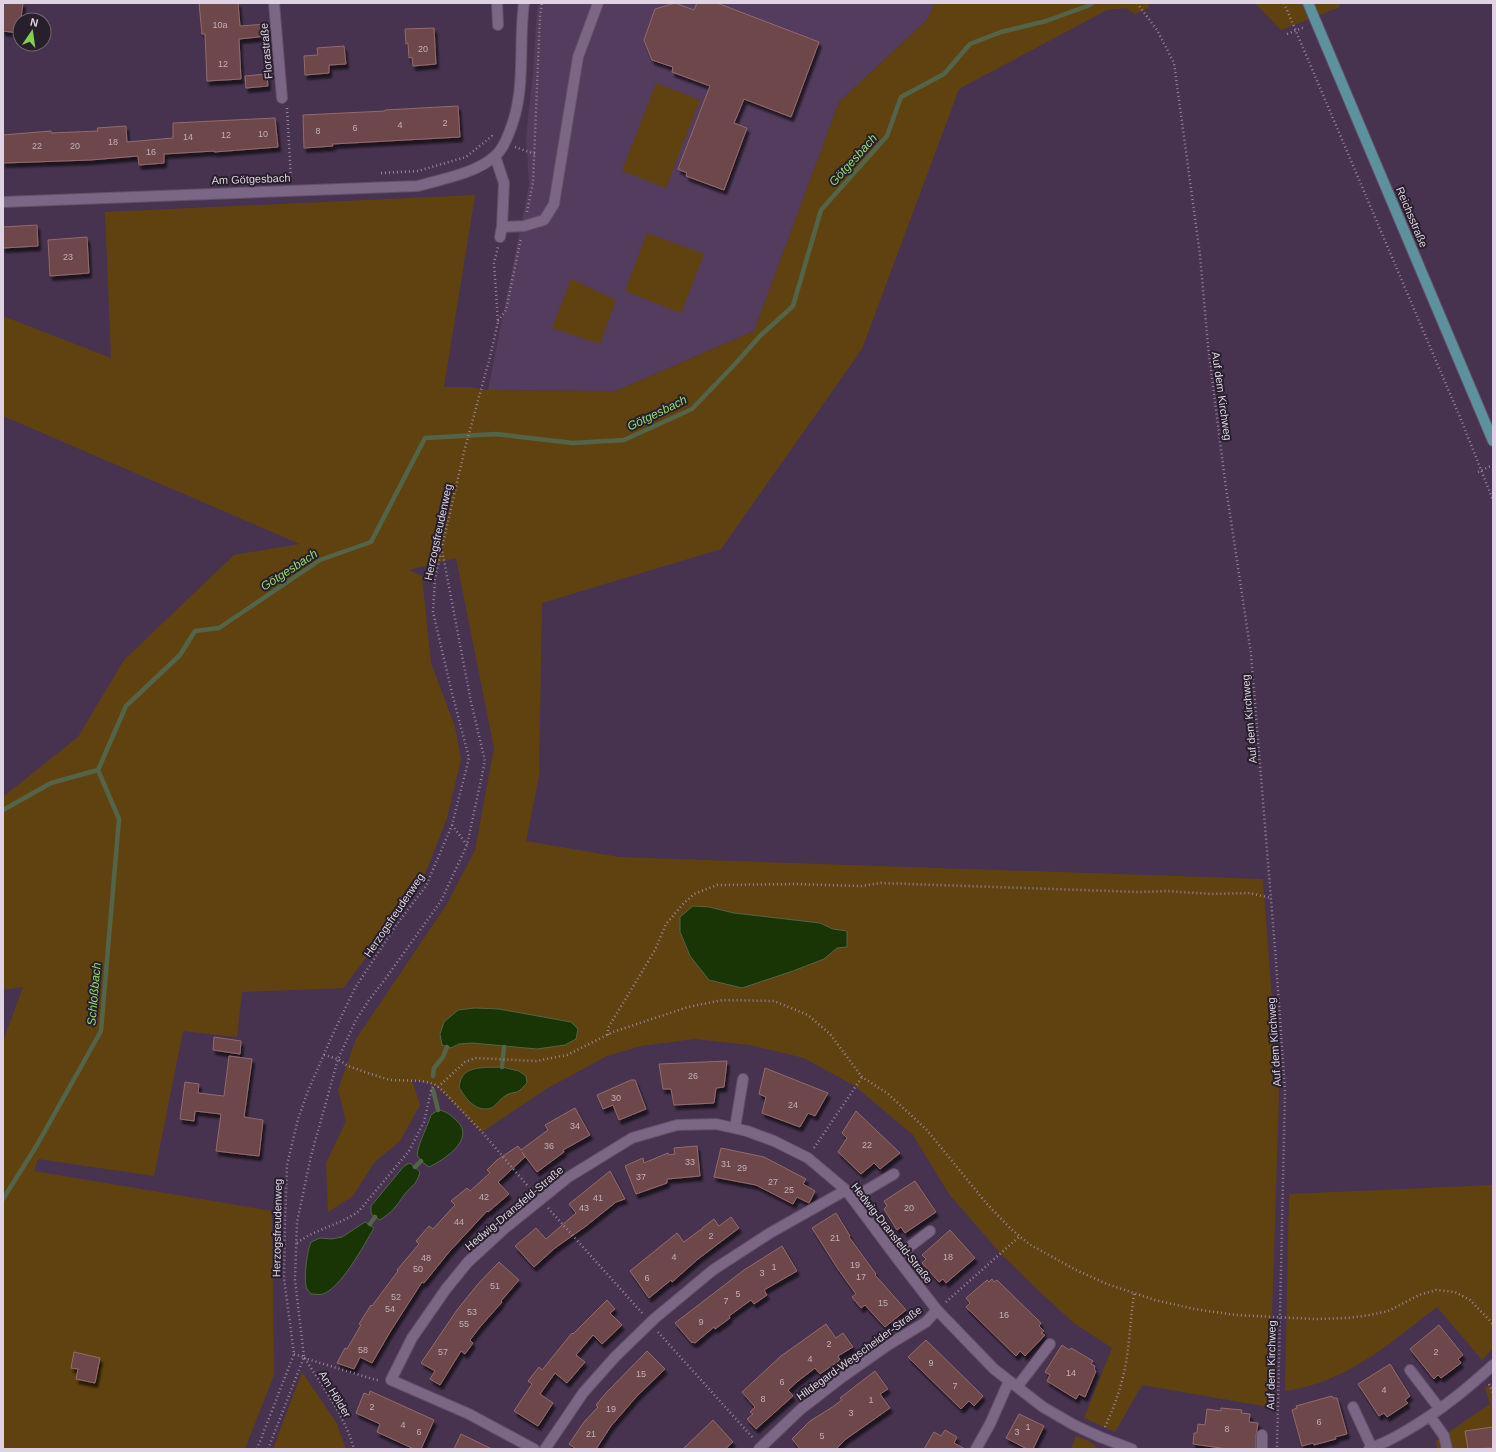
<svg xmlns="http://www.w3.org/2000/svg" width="1496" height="1452" font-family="Arial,sans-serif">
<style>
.built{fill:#533c5d}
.green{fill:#604211}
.water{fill:#193505;stroke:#546448}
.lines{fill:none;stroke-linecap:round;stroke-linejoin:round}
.stream{stroke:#546448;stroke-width:4.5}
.building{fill:#6d4648;stroke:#946a6c;filter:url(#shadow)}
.minor-casing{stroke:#625168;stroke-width:12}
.major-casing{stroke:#625168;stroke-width:12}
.path{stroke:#96869c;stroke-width:2.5;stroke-dasharray:1 3;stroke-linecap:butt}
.minor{stroke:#7b6685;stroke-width:10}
.major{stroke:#5d919e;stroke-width:10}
.labels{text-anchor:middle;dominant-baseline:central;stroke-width:4;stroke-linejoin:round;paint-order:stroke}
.number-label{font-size:9px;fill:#c2afbc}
.street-label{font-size:11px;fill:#ded2e3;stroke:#281f2c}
.water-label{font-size:12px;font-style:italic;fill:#94dc6b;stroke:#281f2c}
</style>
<defs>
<filter id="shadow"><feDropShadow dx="2.5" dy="4.5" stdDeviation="1" flood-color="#0009"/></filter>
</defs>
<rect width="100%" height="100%" fill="#47334f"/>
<path class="built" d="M539,3H935L927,20L839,102L754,331L616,391L488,390L529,185L526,136L533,73L537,12Z"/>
<path class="green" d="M935,3H1148L1149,8L1135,14L1126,8L1107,10L959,89L862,349L721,549L542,603L539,776L526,841L619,857L1263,879L1279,1095L1269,1407L1142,1385L1115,1432L1084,1418L1112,1348L1074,1323L1041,1293L1001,1254L949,1194L913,1135L855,1086L804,1058L750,1045L695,1039L641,1046L607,1056L546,1089L482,1132L438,1087L427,1082L412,1080L420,1105L400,1141L374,1163L353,1196L328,1212L326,1163L346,1121L338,1090L356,1039L447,904L475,850L494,748L456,558L409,570L422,576L431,663L455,727L461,759L447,818L420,887L343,988L242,992L237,1037L183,1031L154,1176L38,1159L34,1171L272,1211L274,1375L245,1449H3V1041L23,987L3,990V797L78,737L124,660L234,555L300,544L3,416V316L111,358L105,212L475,195L444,387H469L488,390L616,391L754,331L839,102L927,20Z
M1255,3H1339L1340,7L1281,30Z
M656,83L700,100L666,188L622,171Z
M647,233L704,254L681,313L625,291Z
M571,279L616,300L600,344L552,328Z
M1493,1185V1348L1482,1360L1437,1307C1399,1336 1360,1371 1312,1385C1304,1388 1294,1389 1285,1391L1289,1194Z
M302,1372L336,1422L346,1449H273Z
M1493,1384V1449H1437L1436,1441L1490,1404L1485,1387Z
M1076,1436L1091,1442L1098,1449H1071Z"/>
<path class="water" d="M693,906L709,907L734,913L820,923L833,929L847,931V947L837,948L824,959L793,971L742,988L709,980L690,956L680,932V917Z
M475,1008L499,1009L571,1022L578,1029L576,1039L565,1045L537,1049L472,1043L459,1044L451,1048L442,1045L440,1034L444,1022L458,1010Z
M502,1067L519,1071L526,1076L527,1083C524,1086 521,1090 517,1092C513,1093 509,1093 505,1096C500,1099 496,1106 491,1108C476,1113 465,1098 459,1087C460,1084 460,1080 462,1077C469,1065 490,1068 502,1067Z
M438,1110C447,1111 450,1115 457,1121C476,1139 444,1160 429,1167L421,1161L417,1155C419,1141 427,1128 431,1115Z
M410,1163L420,1172C416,1186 412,1185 404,1195C397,1206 391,1213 380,1220L371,1214V1206L404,1166Z
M365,1222L374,1228C364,1245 341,1288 323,1294C319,1295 315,1294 311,1294C309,1291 306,1289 306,1286C304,1277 307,1250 311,1242L320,1238L331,1239L342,1237Z"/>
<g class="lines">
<path class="stream" d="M98,770L126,706L180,655L195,631L219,628L320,560L371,542L425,438L496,434L573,443L624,440L692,409L736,363L760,336L793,306L821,210L887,136L901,97L944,74L970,44L1001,32L1046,21L1090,5L1092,3
M3,810L51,783L98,770
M502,1067L504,1047
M433,1076L434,1068L443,1057L447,1047
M433,1090L438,1110
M415,1167L421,1161
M3,1199L37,1145L101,1031L119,819L98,770
M370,1224L375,1217"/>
</g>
<path class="building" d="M3,3H23L19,33L3,31Z
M199,3H238L240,26L267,24L268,36L239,39L241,79L207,81L205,34H202Z
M675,3L694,10L697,3H717L819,42L791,117L744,99L734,123L747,128L724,190L686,176L687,173L678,169L710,86L672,72L673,67L652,60L644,40L655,9Z
M434,28L436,64L413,66L412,57L409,58L408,43L406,44L405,29Z
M344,46L346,64L329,65V73L305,75L304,56L318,55L317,48Z
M267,74L268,86L246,88L245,76Z
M458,106L460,137L332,144L333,146L304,148L303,115L385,111V110Z
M275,118L278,147L214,152V151L164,154V163L139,165L138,156L90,160L3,163V135L51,131V133L98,131L97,128L126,126L127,142L173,138V123Z
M37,225L38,246L3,248V227Z
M87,237L89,273L50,276L48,240Z
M214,1037L241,1041L240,1054L213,1050Z
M229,1056L252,1059L244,1117L263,1120L259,1156L216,1151L221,1114L195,1111L194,1121L180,1119L185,1082L199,1084L198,1093L224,1096Z
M727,1061L724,1087L716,1088L714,1103L674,1105L671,1089H663L659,1064Z
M765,1068L828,1093L815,1116L808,1113L800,1127L762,1113L766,1097L759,1094Z
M631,1080H635L646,1109L619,1120L613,1105L603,1109L597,1095Z
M575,1108L590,1135L563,1150L564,1152L537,1172L522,1152L525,1157L498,1182L509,1194L488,1212L487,1211L449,1252L424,1283L422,1282L390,1332L372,1363L360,1357L354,1369L337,1363L345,1348L347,1349L361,1325L359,1324L371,1305L372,1306L398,1271L397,1270L419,1244L416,1241L429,1226L433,1229L455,1205L451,1201L467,1188L470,1191L490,1173L487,1170L497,1160L518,1146L521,1150L548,1130L545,1125Z
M856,1111L900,1153L880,1169L874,1163L861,1174L838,1152L847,1138L842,1133Z
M697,1146L700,1176L667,1179V1183L636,1194L625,1166L643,1158L644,1163L668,1153L669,1155L675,1154L674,1148Z
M721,1148L764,1157L806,1179L803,1184L815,1191L809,1203L797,1197L793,1204L756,1185L714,1177Z
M610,1171L625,1199L616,1202L586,1226L555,1248L534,1267L515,1246L536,1228L546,1239L576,1213L569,1204Z
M915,1181L936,1212L905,1233L901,1227L897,1230L884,1209L887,1206L884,1201Z
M836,1213L850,1236L849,1237L876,1274L875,1275L906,1310L885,1327L865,1305L861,1308L852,1297L856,1294L838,1269L812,1228Z
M731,1217L739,1228L698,1259L672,1282L671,1280L649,1298L630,1271L677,1233L684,1242L700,1230H702V1228L714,1219L719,1226Z
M950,1230L975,1258L946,1283L943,1279L939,1282L922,1263L926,1259L922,1255Z
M782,1246L797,1271L764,1290L767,1295L754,1304L751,1300L729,1316L730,1318L715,1329L714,1327L695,1343L693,1342L692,1343L675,1323L744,1270Z
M499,1262L519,1280L501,1301L502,1302L480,1327L470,1340L473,1343L465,1354L461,1351L440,1385L430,1379L435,1371L421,1363L457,1310L478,1284Z
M992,1279L994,1282L997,1280L1041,1323L1039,1326L1044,1331L1041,1333L1045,1335L1025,1356L1020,1351L1016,1356L966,1307L970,1303L966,1298L987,1280L989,1282Z
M607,1300L615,1309L610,1313L622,1325L602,1344L593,1335L576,1355L585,1362L567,1383L555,1373L540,1394L553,1403L538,1426L514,1411L532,1384L528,1381L539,1367L542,1370L572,1333L573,1334Z
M826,1324L836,1338L843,1333L853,1347L838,1356L840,1360L820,1374L815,1368L798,1381L788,1390L793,1396L756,1429L747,1419L753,1414L750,1412L755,1407L742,1392L781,1356Z
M1439,1325L1463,1355L1458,1359L1461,1363L1441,1378L1438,1375L1434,1379L1410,1349Z
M926,1340L983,1396L974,1406L969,1401L961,1409L908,1357Z
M1062,1345L1069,1350L1071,1348L1093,1361L1091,1364L1095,1366L1094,1369L1096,1371L1085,1397L1079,1394L1076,1399L1047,1381L1050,1375L1045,1372Z
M647,1351L665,1369L637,1396L611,1426L596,1449H576L569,1444L584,1422L598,1407L596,1405L605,1394Z
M74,1352L100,1358L95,1383L76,1379L78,1369L71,1368Z
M1390,1364L1410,1396L1405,1400L1408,1403L1387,1417L1384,1413L1379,1416L1358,1384Z
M875,1371L888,1389L880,1394L890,1408L846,1439L836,1449H800L792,1439L810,1421L831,1408L842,1400L840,1398Z
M370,1391L434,1420L421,1449H414L377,1432L380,1424L356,1413L364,1393L369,1395Z
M1332,1396L1333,1398H1337L1347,1434L1335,1437L1336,1439L1314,1445L1313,1443L1302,1446L1292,1410L1297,1408L1296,1406Z
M1221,1408L1242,1410L1241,1413L1250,1414L1249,1422L1258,1423L1256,1435V1449H1228L1193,1444L1194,1433H1197L1198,1424L1205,1425L1207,1409L1221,1411Z
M1019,1414L1044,1426L1033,1449H1027L1006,1438Z
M713,1420L733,1442L725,1449H683Z
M1493,1427V1448L1468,1449L1465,1431Z
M945,1430L957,1437L954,1443L965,1449H924L934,1432L941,1436Z
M461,1434L492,1449H454Z"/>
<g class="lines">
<defs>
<path id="minor" d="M274,3L282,98
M497,3L498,25
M495,156L504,183L502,227L500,237
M3,202L418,186C442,179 477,173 495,156C502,150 506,141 509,133C527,90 518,47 524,3
M502,227L524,226L544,220L554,204L578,57L598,3
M735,1128L743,1079
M853,1198L894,1174
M896,1257L930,1231
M1410,1370L1439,1408
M1017,1387L1050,1344
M1353,1407L1372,1448
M1430,1416L1444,1436L1447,1449
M534,1449L469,1414L391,1380L412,1338L446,1289L468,1262L505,1228L567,1178L632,1138L677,1125L716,1124L747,1131L774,1141L808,1158L846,1190L896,1257L937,1310L994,1369L1043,1407L1074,1425L1100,1437L1132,1449
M545,1449L583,1393L615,1357L654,1319L713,1270L770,1233L846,1190
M759,1449L801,1409L841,1378L888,1345L926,1322L937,1310
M976,1449L990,1424L1009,1381
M1262,1449V1435
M1369,1449C1379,1445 1388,1441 1397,1436C1432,1417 1464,1392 1493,1365"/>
<path id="major" d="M1308,3L1493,441"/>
</defs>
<use href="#minor" class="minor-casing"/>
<use href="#major" class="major-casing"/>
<path class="path" d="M1137,3L1157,30L1174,63L1200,255L1208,346L1225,481L1251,654L1276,961L1285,1091L1277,1449
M1284,3L1462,422L1493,500
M1287,34L1305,27
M287,108L291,179
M515,147L535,154
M381,173L418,171L466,157L492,136L494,137
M527,212L533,182L540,16L542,3
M498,321L506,310L521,238
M1478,472L1493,465
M452,825L467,845
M608,1035V1028L655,950L666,924L683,904L694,894L717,885L796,884L861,886L881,883L1139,892L1167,891L1211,894L1250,893L1271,898
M324,1055L338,1059L348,1066L365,1072L390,1080L422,1081L434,1084L442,1090L482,1132L532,1191
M438,1087L465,1062L475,1058L536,1061L567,1055L613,1032L688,1007L723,1000L774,1001L808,1015L830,1034L862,1077L887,1093L926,1129L987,1204L1011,1229L1029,1244L1076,1270L1107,1284L1155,1300L1194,1309L1236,1315L1314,1319L1348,1318L1370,1315L1388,1311L1419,1295L1436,1290L1455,1292L1470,1300L1493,1324
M814,1148L862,1077
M548,1208L643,1314
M297,1243C315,1229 340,1225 359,1211L409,1151L424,1122L431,1091L434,1084
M946,1302L1020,1236
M658,1332L753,1438
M294,1354L304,1357C322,1386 345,1416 354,1449
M304,1358L376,1380H380
M1489,1384L1493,1393
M1105,1427C1115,1405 1124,1380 1127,1356C1130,1335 1131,1315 1134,1294
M257,1449L294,1354L284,1278L285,1222L287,1165L298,1119L308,1091L332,1036L355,988L397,924L426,886L452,825L469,758L452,693L433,612L435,579L442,547L465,448L490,357L498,322L494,263L498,247
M268,1449L304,1357L295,1280L297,1222L311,1156L338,1059L356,1020L369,1000L386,978L441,901L467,845L485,761L471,702L442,550"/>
<use href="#minor" class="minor"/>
<use href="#major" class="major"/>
</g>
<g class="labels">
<g class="number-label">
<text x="220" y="25">10a</text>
<text x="423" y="49">20</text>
<text x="223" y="64">12</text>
<text x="445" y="123">2</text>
<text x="400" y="125">4</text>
<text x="355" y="128">6</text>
<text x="318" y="131">8</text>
<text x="263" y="134">10</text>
<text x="226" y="135">12</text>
<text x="188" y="137">14</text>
<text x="113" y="142">18</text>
<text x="37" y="146">22</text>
<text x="75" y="146">20</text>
<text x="151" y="152">16</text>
<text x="68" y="257">23</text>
<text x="693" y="1076">26</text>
<text x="616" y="1098">30</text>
<text x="793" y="1105">24</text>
<text x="575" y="1126">34</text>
<text x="867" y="1145">22</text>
<text x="549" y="1146">36</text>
<text x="690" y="1162">33</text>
<text x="726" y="1164">31</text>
<text x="742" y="1168">29</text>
<text x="641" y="1177">37</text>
<text x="773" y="1182">27</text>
<text x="789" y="1190">25</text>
<text x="484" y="1197">42</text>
<text x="598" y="1198">41</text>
<text x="584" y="1208">43</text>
<text x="909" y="1208">20</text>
<text x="459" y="1222">44</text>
<text x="711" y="1236">2</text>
<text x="835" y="1238">21</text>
<text x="674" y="1257">4</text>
<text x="948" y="1257">18</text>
<text x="426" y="1258">48</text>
<text x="855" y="1265">19</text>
<text x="774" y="1267">1</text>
<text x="418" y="1269">50</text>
<text x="762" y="1273">3</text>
<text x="861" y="1277">17</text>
<text x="647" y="1278">6</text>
<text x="495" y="1286">51</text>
<text x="738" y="1294">5</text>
<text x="396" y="1297">52</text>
<text x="726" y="1301">7</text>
<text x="883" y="1303">15</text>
<text x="390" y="1309">54</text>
<text x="472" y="1312">53</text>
<text x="1004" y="1315">16</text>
<text x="701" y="1322">9</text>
<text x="464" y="1324">55</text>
<text x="829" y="1344">2</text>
<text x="363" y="1350">58</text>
<text x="443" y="1352">57</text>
<text x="1436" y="1352">2</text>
<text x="810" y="1359">4</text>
<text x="931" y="1363">9</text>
<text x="1071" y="1373">14</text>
<text x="641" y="1374">15</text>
<text x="782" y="1382">6</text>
<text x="955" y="1386">7</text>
<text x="1384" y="1390">4</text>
<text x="763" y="1399">8</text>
<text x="871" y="1400">1</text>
<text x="372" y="1407">2</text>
<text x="611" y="1409">19</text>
<text x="851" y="1413">3</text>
<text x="1319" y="1422">6</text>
<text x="403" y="1425">4</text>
<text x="1028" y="1427">1</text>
<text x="1227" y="1429">8</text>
<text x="419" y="1432">6</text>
<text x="1017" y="1432">3</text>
<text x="591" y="1434">21</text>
<text x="822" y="1436">5</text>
</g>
<g class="street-label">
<text transform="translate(266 51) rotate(-95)">Florastraße</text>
<text transform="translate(251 179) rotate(-2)">Am Götgesbach</text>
<text transform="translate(1412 217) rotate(67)">Reichsstraße</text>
<text transform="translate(1222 396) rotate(82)">Auf dem Kirchweg</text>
<text transform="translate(438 532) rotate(-78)">Herzogsfreudenweg</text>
<text transform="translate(1249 719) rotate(-95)">Auf dem Kirchweg</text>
<text transform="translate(394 915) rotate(-56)">Herzogsfreudenweg</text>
<text transform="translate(1274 1042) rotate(-94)">Auf dem Kirchweg</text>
<text transform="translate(514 1208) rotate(-40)">Hedwig-Dransfeld-Straße</text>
<text transform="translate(277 1228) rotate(-89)">Herzogsfreudenweg</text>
<text transform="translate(892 1233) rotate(52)">Hedwig-Dransfeld-Straße</text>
<text transform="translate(859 1353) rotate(-36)">Hildegard-Wegscheider-Straße</text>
<text transform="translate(1271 1365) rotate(-89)">Auf dem Kirchweg</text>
<text transform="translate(335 1394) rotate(59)">Am Hölder</text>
</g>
<g class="water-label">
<text transform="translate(853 160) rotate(-48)">Götgesbach</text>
<text transform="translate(657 413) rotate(-26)">Götgesbach</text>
<text transform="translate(289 570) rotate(-33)">Götgesbach</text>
<text transform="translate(94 994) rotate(-85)">Schloßbach</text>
</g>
</g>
<rect width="1496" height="1452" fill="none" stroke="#ded2e3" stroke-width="8"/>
<g transform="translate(32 32) rotate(13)"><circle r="19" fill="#281f2c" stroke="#716775"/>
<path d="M0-3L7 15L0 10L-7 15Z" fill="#81d050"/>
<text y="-6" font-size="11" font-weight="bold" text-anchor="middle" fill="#ded2e3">N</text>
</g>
</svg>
